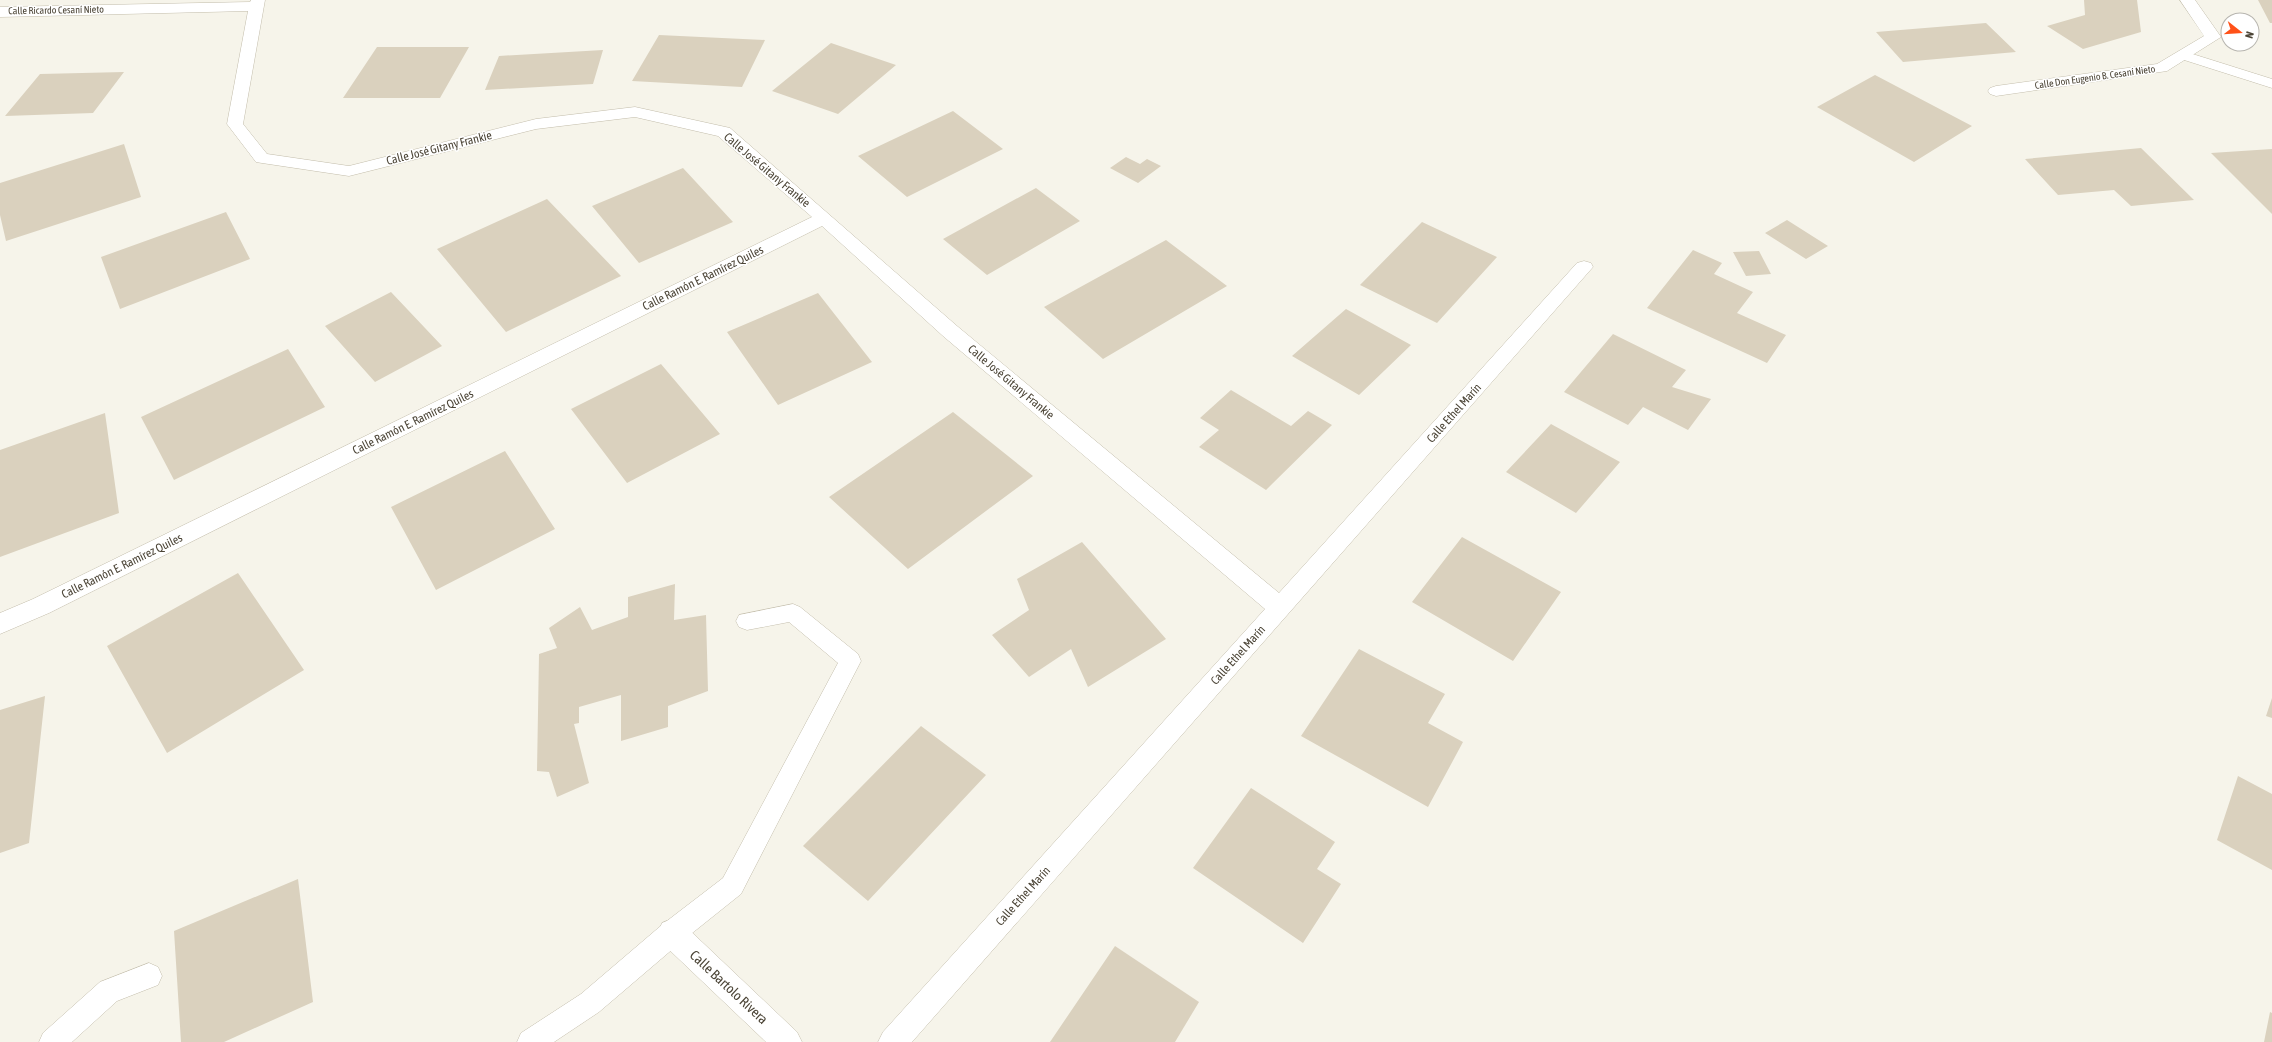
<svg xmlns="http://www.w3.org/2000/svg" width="2272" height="1042" font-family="'Asap Condensed',sans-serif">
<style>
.building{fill:#dad1be}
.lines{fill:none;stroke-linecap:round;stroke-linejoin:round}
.service-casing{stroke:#c3bdab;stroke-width:1}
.minor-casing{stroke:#c3bdab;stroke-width:1}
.service{fill:#fff;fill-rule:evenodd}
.minor{fill:#fff;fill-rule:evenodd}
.labels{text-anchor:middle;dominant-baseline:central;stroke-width:3;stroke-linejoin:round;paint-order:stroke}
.far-street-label{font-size:10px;fill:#4c4537;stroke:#fff}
.street-label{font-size:12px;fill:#4c4537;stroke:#fff}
.near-street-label{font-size:14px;fill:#4c4537;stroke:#fff}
</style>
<rect width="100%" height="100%" fill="#f6f4ea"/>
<path class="building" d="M2084,0H2137L2141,32L2083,49L2047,26L2085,15Z
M2258,0H2272V23H2270Z
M1986,23L2016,52L1903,62L1876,32Z
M659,35L765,40L742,87L632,81Z
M831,43L896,65L838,114L772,91Z
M377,47H469L440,98H343Z
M603,50L593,84L485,90L499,56Z
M124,72L93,113L5,116L40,74Z
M1875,75L1972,126L1914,162L1817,107Z
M953,111L1003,149L907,197L858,156Z
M124,144L141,197L6,241L0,215V183Z
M2141,148L2194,200L2131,206L2114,190L2058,195L2025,159Z
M2272,149V214L2211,153Z
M1126,157L1140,164L1147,159L1161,166L1138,183L1110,168Z
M683,168L733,222L639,263L592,206Z
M1036,188L1080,221L987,275L943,239Z
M547,199L621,276L506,332L437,249Z
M226,212L250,259L120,309L101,257Z
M1787,220L1828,246L1806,259L1765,233Z
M1422,222L1497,257L1437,323L1360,285Z
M1166,240L1227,286L1103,359L1044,307Z
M1693,250L1722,263L1714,274L1753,292L1737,313L1786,335L1767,363L1647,308Z
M1759,251L1771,274L1746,276L1733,252Z
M391,292L442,346L375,382L325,326Z
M818,293L872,362L778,405L727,332Z
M1346,309L1411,345L1359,395L1292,356Z
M1613,334L1686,370L1672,387L1711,399L1688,430L1643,407L1628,425L1564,392Z
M288,349L325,407L174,480L141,417Z
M661,364L720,434L627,483L571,409Z
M1231,390L1291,426L1308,411L1332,425L1266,490L1199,447L1219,430L1200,418Z
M953,412L1033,476L908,569L829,497Z
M105,413L119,513L0,557V450Z
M1551,424L1620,462L1576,513L1506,472Z
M505,451L555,529L436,590L391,507Z
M1462,537L1561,592L1513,661L1412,602Z
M1082,542L1166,639L1088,687L1071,649L1029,677L992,635L1029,610L1017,579Z
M238,573L304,670L167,753L107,646Z
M675,584L674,620L706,615L708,691L668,706V727L621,741V695L579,707V723L574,724L589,783L557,797L549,772L537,771L539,654L557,648L549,628L580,607L592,630L628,617V597Z
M1359,649L1445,694L1428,723L1463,742L1428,807L1301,736Z
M45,696L29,843L0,853V710Z
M2272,698V718L2266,716Z
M921,726L986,775L868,901L803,846Z
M2238,776L2272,794V870L2217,840Z
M1251,788L1335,842L1317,869L1341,884L1303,943L1193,868Z
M298,879L313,1002L224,1042H181L174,931Z
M1115,946L1199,1002L1175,1042H1050Z
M2270,1012L2272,1013V1042H2264Z"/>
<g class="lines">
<defs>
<path id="service" d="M2183,51L2272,79V88L2178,58L2176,55Z
M793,604L800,607L858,654L861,661L741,894L681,942L599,1012L554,1042H517L521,1033L581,994L663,924L723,878L838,663L789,622L747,630L739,627L736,621L739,615Z
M149,963L158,967L162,976L158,985L117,1001L72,1042H39L43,1033L100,982Z"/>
<path id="minor" d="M251,0H265L243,124L267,154L349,166L536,119L635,107L730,128L957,326L1279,593L1577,263L1584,261L1591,263L1593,267L912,1042H878L883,1032L1265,609L943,336L822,226L49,613L0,634V613L33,599L812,217L718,136L635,117L536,129L349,176L262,163L256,162L227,124L248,11L0,17V7L250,2Z
M2180,0H2195L2221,37L2167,71L1996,96L1990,94L1988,91L1990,88L1996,86L2157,64L2204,36Z
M672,919L682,923L797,1032L802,1042H766L662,943L658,933L662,923Z"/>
</defs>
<use href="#service" class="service-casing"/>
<use href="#minor" class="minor-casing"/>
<use href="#service" class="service"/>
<use href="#minor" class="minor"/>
</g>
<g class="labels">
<g class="far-street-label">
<text transform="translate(56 10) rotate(-1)">Calle Ricardo Cesaní Nieto</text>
<text transform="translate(2095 77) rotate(-8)">Calle Don Eugenio B. Cesaní Nieto</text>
</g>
<g class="street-label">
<text transform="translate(439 148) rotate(-14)">Calle José Gitany Frankie</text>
<text transform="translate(767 170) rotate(40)">Calle José Gitany Frankie</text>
<text transform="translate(703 278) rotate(-26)">Calle Ramón E. Ramírez Quiles</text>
<text transform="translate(1011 382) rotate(40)">Calle José Gitany Frankie</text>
<text transform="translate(1454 413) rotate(-48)">Calle Ethel Marín</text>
<text transform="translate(413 422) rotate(-26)">Calle Ramón E. Ramírez Quiles</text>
<text transform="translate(122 566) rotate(-26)">Calle Ramón E. Ramírez Quiles</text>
<text transform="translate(1238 655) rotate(-48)">Calle Ethel Marín</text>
<text transform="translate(1023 896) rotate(-48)">Calle Ethel Marín</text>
</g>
<g class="near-street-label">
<text transform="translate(729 987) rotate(43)">Calle Bartolo Rivera</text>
</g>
</g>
<g transform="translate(2240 32) rotate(107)"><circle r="19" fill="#ffffff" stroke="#b7b5af"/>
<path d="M0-3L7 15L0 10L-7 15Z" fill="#ff5118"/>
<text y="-6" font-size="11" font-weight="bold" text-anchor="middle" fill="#4c4537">N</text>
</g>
</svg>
